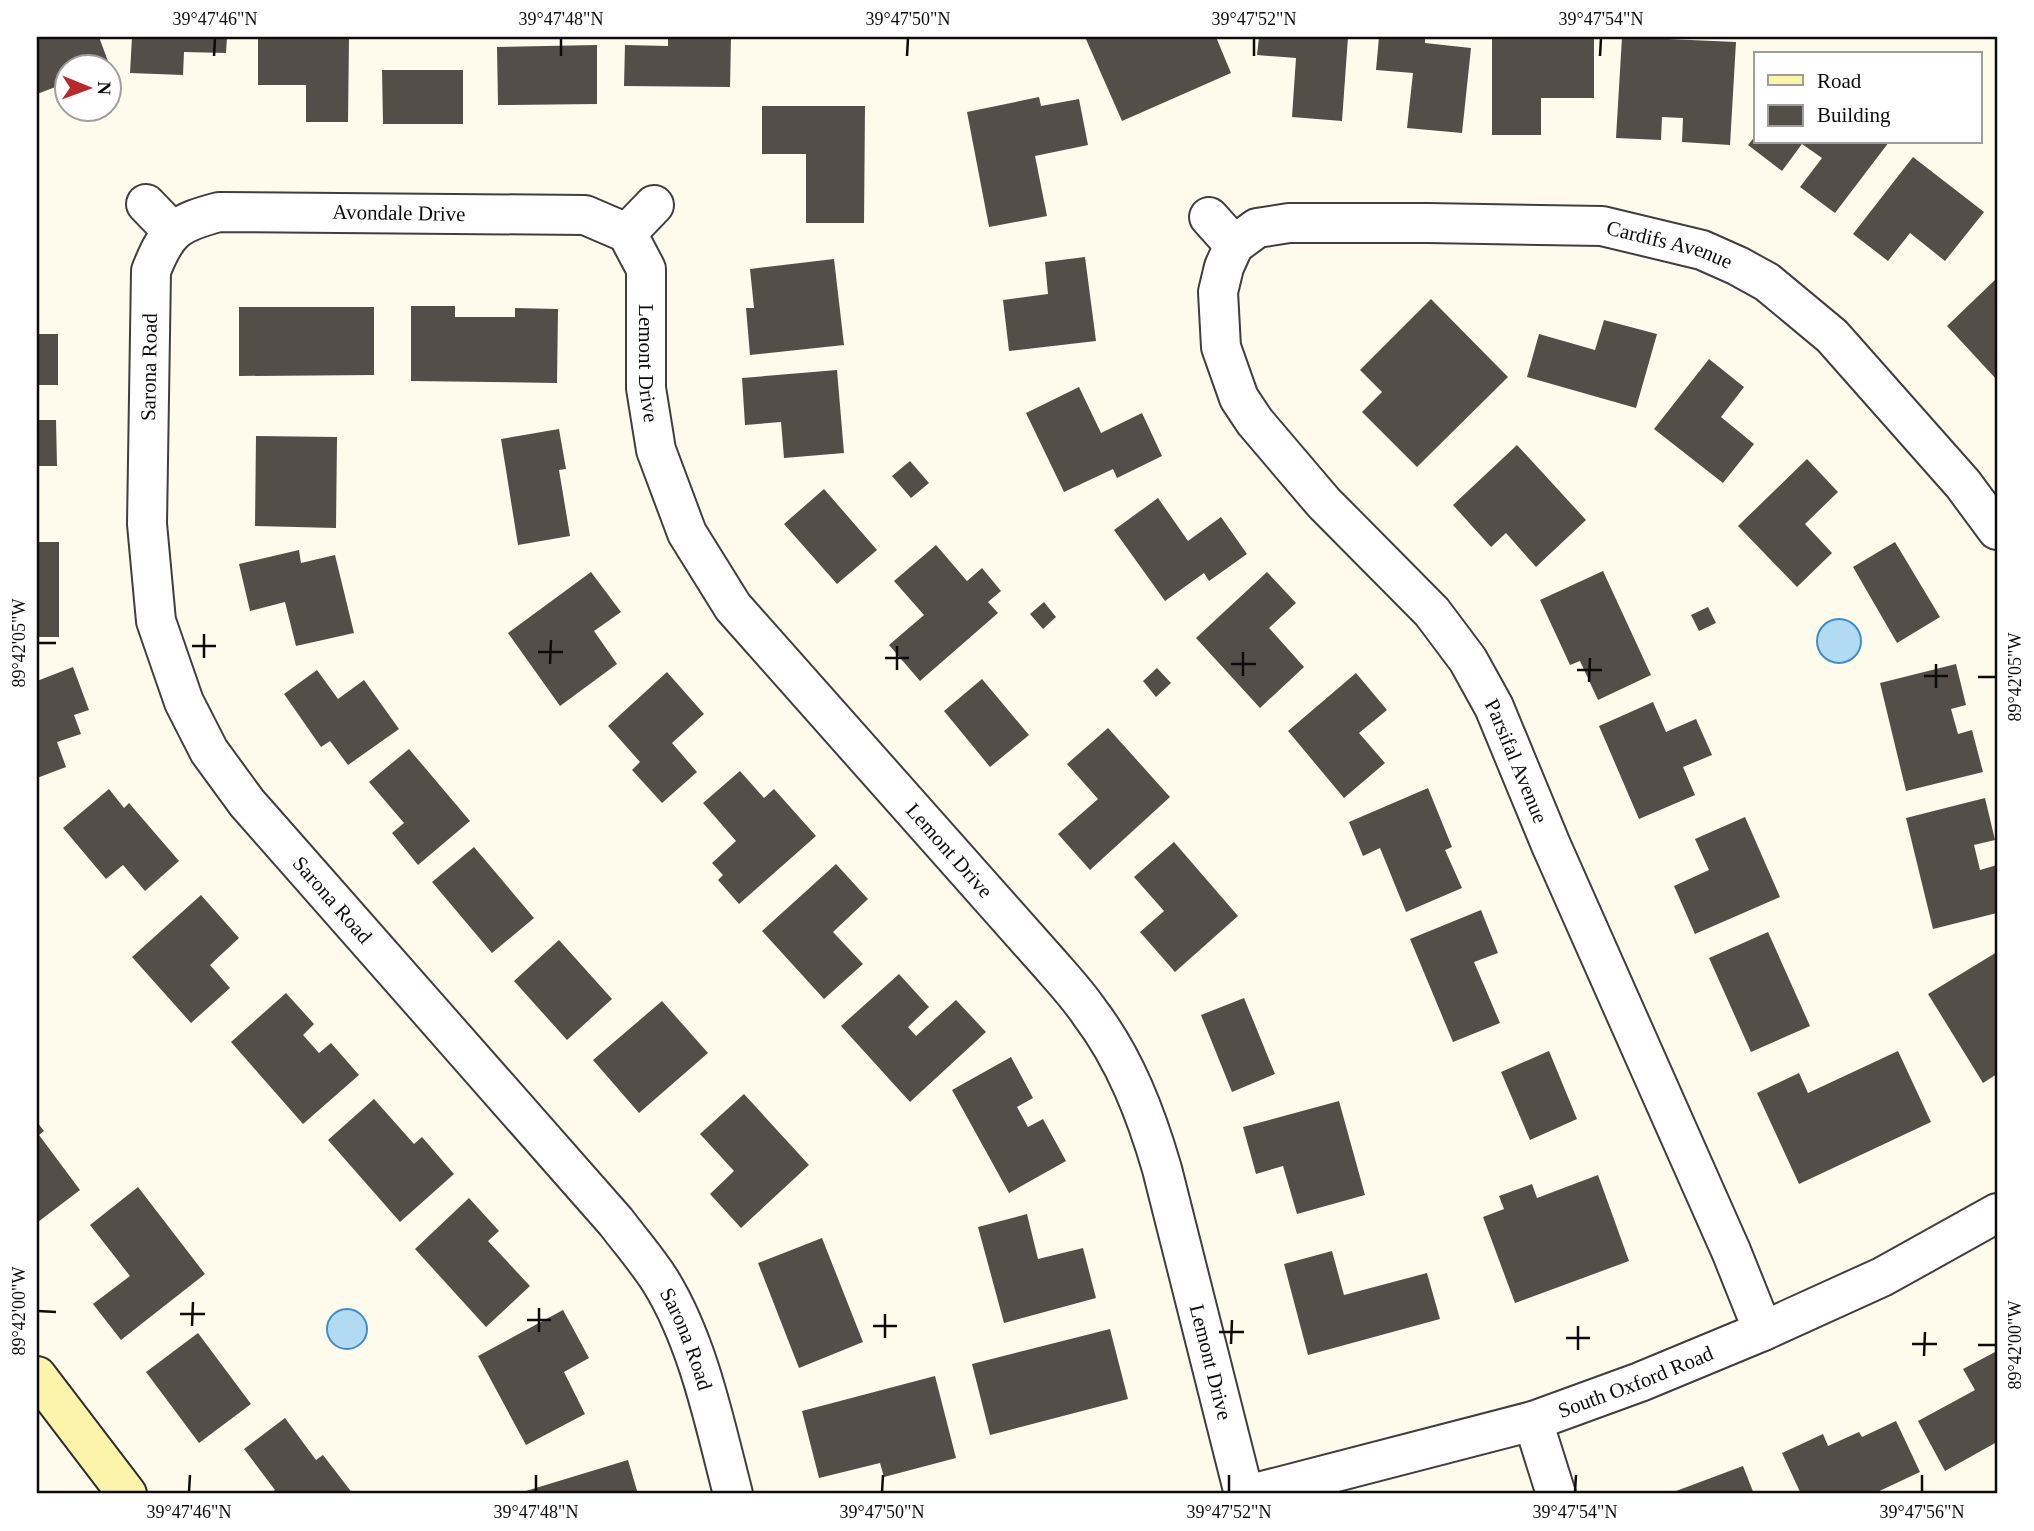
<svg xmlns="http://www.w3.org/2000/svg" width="2034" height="1531" font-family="'Times New Roman',serif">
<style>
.water{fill:#b3daf3;stroke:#3d8dc7;stroke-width:2}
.building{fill:#544e49}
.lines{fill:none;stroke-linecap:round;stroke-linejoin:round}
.street-casing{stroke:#3f3f3f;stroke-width:42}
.secondary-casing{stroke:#2e2e2e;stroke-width:42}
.street{stroke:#fff;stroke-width:38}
.secondary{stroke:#fbf4aa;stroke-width:38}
.ticks{fill:none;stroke:#0c0c0c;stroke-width:2.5}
.labels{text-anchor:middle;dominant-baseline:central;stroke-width:7;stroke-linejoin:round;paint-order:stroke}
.street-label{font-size:21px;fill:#0c0c0c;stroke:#fff}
.neatline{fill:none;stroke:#0c0c0c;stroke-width:2.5}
.ticks-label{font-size:18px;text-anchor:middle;fill:#0c0c0c}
</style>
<rect width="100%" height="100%" fill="#fefbec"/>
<path class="water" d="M1817 641a22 22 0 1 1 44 0a22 22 0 1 1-44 0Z
M327 1329a20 20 0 1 1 40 0a20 20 0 1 1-40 0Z"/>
<path class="building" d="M37,37H99L115,80L108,83V66H66V83L37,94Z
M132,37H227L226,53L184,52L183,75L130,73Z
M258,37H349L348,122H306V85H258Z
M668,37H731L730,87L624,86L625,45L668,46Z
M1085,37H1216L1231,73L1122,121Z
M1259,37H1348L1342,121L1292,117L1296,58L1257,55Z
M1379,37H1425V43L1471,48L1462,133L1407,128L1413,73L1376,70Z
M1492,37H1594V98H1541V135H1492Z
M1622,37L1736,42L1730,145L1682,142L1683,118L1662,117L1661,140L1616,138Z
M597,45V104L498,105L497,47Z
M382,70H463V124H383Z
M1039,97L1041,106L1079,99L1088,145L1035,156L1047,216L989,227L967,112Z
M762,106H865L864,223H806V154H762Z
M1756,135V142H1889L1835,213L1800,187L1822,158L1802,144L1782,171L1748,145Z
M1913,157L1984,212L1945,261L1910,233L1888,261L1853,234Z
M1085,257L1096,341L1009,351L1003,300L1048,294L1045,262Z
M834,259L844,345L750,355L746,308H754L750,269Z
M1997,278V380L1947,326Z
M1431,299L1508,377L1417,467L1362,412L1382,392L1360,370Z
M411,306H455V317H515V308L558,309L557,383L411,381Z
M239,307H374V375L239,376Z
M1604,320L1657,334L1636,408L1527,377L1539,334L1595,350Z
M37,334H58V385H37Z
M1709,359L1744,387L1721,417L1754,444L1723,483L1654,429Z
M837,370L844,453L784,458L781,422L745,425L742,378Z
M1079,387L1101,433L1142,413L1162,456L1117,478L1113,469L1064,492L1026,413Z
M37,420H56L57,466H37Z
M559,429L566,469L559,470L570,536L518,545L501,439Z
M256,436L337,437L336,528L255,526Z
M1517,445L1586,520L1536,567L1506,533L1491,547L1453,505Z
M1807,459L1838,492L1805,524L1832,553L1797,587L1738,526Z
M910,461L929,483L911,498L892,476Z
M824,489L877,550L837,584L784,524Z
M1158,498L1188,541L1221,517L1247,554L1209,581L1204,573L1165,601L1114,530Z
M37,542H59V637H37Z
M1895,542L1940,617L1897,643L1853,567Z
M936,545L967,581L982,568L1001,591L988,602L998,613L920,681L889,645L924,615L894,581Z
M299,550L301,563L335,555L354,633L296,646L285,602L250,611L239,564Z
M1603,571L1651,675L1598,700L1580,661L1570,665L1540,600Z
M591,572L621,612L594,631L617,664L560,706L508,633Z
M1267,572L1296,603L1269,628L1304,667L1260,708L1196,638Z
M1044,602L1056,617L1043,629L1030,614Z
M1708,607L1716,623L1699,631L1691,615Z
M1956,664L1966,705L1951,709L1958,734L1972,730L1983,772L1906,791L1880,683Z
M73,667L89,710L74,715L81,734L57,742L66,767L37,778V681Z
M1157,668L1171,683L1156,697L1143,681Z
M317,670L338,699L364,680L399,729L348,765L330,741L321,747L284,694Z
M667,672L704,714L672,743L697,772L662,803L632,770L640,762L608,726Z
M1356,673L1387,710L1359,733L1385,763L1344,798L1288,731Z
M982,679L1029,735L990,767L944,711Z
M1653,702L1666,732L1696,719L1712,755L1683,767L1695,795L1639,819L1599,726Z
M1108,728L1170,797L1090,870L1058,834L1098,799L1067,764Z
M409,749L470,821L418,865L392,833L404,823L369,782Z
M740,771L764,798L774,789L816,836L739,904L718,880L723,875L712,863L736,841L703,803Z
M1428,788L1452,847L1445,850L1462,888L1406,912L1380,848L1363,856L1349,822Z
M109,789L124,808L129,803L179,861L145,891L123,865L106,879L63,828Z
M1985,798L1995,840L1974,845L1980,870L1997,865V913L1933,929L1906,818Z
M1745,817L1780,897L1695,934L1674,886L1709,870L1695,839Z
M1174,842L1238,916L1175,972L1140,932L1164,911L1134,877Z
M474,847L534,918L492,953L432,882Z
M836,864L868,899L833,932L863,964L824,999L762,931Z
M201,895L239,938L210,965L230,988L191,1023L132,957Z
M1481,910L1498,953L1474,962L1500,1023L1453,1042L1410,939Z
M1768,932L1810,1026L1751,1052L1709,958Z
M559,940L612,999L567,1040L514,981Z
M1997,952V1074L1983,1083L1928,994Z
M899,974L929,1007L908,1027L916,1036L956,1000L986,1032L910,1102L841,1026Z
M286,993L314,1024L303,1035L319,1053L331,1043L359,1075L303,1124L231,1042Z
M1244,998L1275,1074L1232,1092L1201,1015Z
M662,1001L708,1053L639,1113L593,1060Z
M1549,1051L1577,1119L1530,1140L1501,1072Z
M1898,1051L1931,1122L1799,1184L1757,1093L1799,1073L1808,1093Z
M1011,1057L1033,1098L1017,1107L1028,1127L1043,1119L1066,1161L1009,1193L952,1090Z
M744,1094L809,1165L741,1228L710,1194L734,1171L700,1134Z
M374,1099L414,1144L422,1137L454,1174L400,1222L328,1140Z
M1339,1101L1365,1195L1297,1214L1283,1166L1256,1174L1243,1127Z
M37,1122L44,1131L39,1135L80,1190L38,1222Z
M1598,1175L1629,1261L1515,1303L1483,1217L1504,1209L1499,1196L1532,1184L1537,1198Z
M138,1187L205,1274L121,1340L93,1304L130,1276L90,1225Z
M469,1198L499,1231L488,1241L530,1286L486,1327L415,1249Z
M1027,1214L1038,1259L1083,1248L1096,1298L1004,1323L978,1227Z
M822,1238L863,1342L799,1368L758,1263Z
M1332,1251L1344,1295L1427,1273L1440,1319L1308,1355L1284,1264Z
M563,1310L589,1358L564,1372L585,1414L526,1445L478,1356Z
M1110,1329L1128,1399L990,1435L972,1364Z
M198,1333L251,1404L199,1443L146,1372Z
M1997,1351V1442L1945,1471L1918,1421L1975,1390L1963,1369Z
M935,1376L956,1458L884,1477L880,1463L819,1478L802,1411Z
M285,1418L316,1460L323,1455L353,1494H269L275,1490L244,1449Z
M1896,1421L1920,1472L1873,1494H1801L1782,1453L1823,1434L1828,1446L1859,1432L1862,1437Z
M628,1460L638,1494H516Z
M1743,1466L1754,1494H1668Z"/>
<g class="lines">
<defs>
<g id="street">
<path d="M146,204L172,231"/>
<path d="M1209,217L1234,245"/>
<path id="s1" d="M627,233L585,215L219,212C177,223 167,230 151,271L147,524L156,621L184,702L209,751L247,803L616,1222C631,1242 648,1261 661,1282C699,1344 715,1425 733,1494"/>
<path id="s2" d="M627,233L646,269V388L656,450L687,533L733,607L1049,963C1063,979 1078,995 1090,1013C1125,1059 1146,1114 1162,1169L1244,1494"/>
<path d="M627,233L654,205"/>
<path id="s3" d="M1234,245L1224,267L1218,292L1221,347L1239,398L1255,422L1324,503L1432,612L1468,660L1494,707L1551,845L1731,1251L1763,1331"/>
<path id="s4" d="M1234,245L1257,228L1289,223H1428L1602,226L1702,250L1738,266L1767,282L1832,336L1963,484L1997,530"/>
<path d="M1533,1421L1556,1494"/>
<path id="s5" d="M1251,1494L1533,1421L1640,1382L1763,1331L1882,1277L1997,1213"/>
</g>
<path id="secondary" d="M37,1376L127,1494"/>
</defs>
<use href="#street" class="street-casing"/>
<use href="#secondary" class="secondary-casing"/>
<use href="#street" class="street"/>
<use href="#secondary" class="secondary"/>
</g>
<path class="ticks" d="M214,56L215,38M561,56V38M907,56L908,38M1254,56V38M1600,56L1601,38M38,643H56M192,646H216M538,652H563M204,658V634M885,658H909M550,664L551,640M1231,664H1256M897,670V646M1577,670H1602M1243,676V652M1924,676H1948M1978,677H1996M1589,682L1590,658M1936,688V664M38,1311L56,1312M180,1314H205M527,1320H551M192,1326L193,1302M873,1326H897M539,1332V1308M1219,1332H1244M885,1338V1314M1566,1338H1590M1231,1344L1232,1320M1912,1344H1937M1978,1345H1996M1578,1350V1326M1924,1356L1925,1332M189,1492L190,1475M536,1492V1475M882,1492L883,1475M1229,1492V1475M1575,1492L1576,1475M1922,1492V1475"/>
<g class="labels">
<g class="street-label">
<text transform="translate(399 213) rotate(1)">Avondale Drive</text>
<text stroke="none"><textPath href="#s4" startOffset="444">Cardifs Avenue</textPath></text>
<text stroke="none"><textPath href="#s2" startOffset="135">Lemont Drive</textPath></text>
<text transform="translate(149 367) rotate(-89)">Sarona Road</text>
<text stroke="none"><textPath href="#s3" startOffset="620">Parsifal Avenue</textPath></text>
<text stroke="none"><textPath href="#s2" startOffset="724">Lemont Drive</textPath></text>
<text stroke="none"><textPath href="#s1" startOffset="1192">Sarona Road</textPath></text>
<text stroke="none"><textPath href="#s1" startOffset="1759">Sarona Road</textPath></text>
<text stroke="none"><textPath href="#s2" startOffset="1311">Lemont Drive</textPath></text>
<text stroke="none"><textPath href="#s5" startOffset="401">South Oxford Road</textPath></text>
</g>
</g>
<rect width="2034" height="1531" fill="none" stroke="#ffffff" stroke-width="77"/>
<rect x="1754" y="52" width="228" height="91" fill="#ffffff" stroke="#9e9e9e" stroke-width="2"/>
<rect x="1768" y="75" width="35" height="10" fill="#fbf4aa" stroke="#9e9e9e" stroke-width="2"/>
<text x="1817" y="88" font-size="21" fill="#0c0c0c">Road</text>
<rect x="1768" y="105" width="35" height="21" fill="#544e49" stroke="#9e9e9e" stroke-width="2"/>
<text x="1817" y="122" font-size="21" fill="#0c0c0c">Building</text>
<g transform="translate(88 88) rotate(91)"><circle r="33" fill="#ffffff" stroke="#9e9e9e" stroke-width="2"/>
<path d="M0-5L12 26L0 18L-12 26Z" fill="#b62a2e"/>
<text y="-10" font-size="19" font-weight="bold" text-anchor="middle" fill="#0c0c0c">N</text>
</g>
<rect x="38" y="38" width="1958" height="1454" class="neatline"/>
<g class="ticks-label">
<text x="215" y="25">39°47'46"N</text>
<text x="561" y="25">39°47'48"N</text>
<text x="908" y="25">39°47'50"N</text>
<text x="1254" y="25">39°47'52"N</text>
<text x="1601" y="25">39°47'54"N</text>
<text transform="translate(19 643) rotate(-90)" y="6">89°42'05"W</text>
<text transform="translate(2015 677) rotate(-90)" y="6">89°42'05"W</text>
<text transform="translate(19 1311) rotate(-90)" y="6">89°42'00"W</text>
<text transform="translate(2015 1345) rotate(-90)" y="6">89°42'00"W</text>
<text x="189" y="1518">39°47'46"N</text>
<text x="536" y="1518">39°47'48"N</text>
<text x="882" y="1518">39°47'50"N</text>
<text x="1229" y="1518">39°47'52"N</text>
<text x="1575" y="1518">39°47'54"N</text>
<text x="1922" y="1518">39°47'56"N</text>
</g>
</svg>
